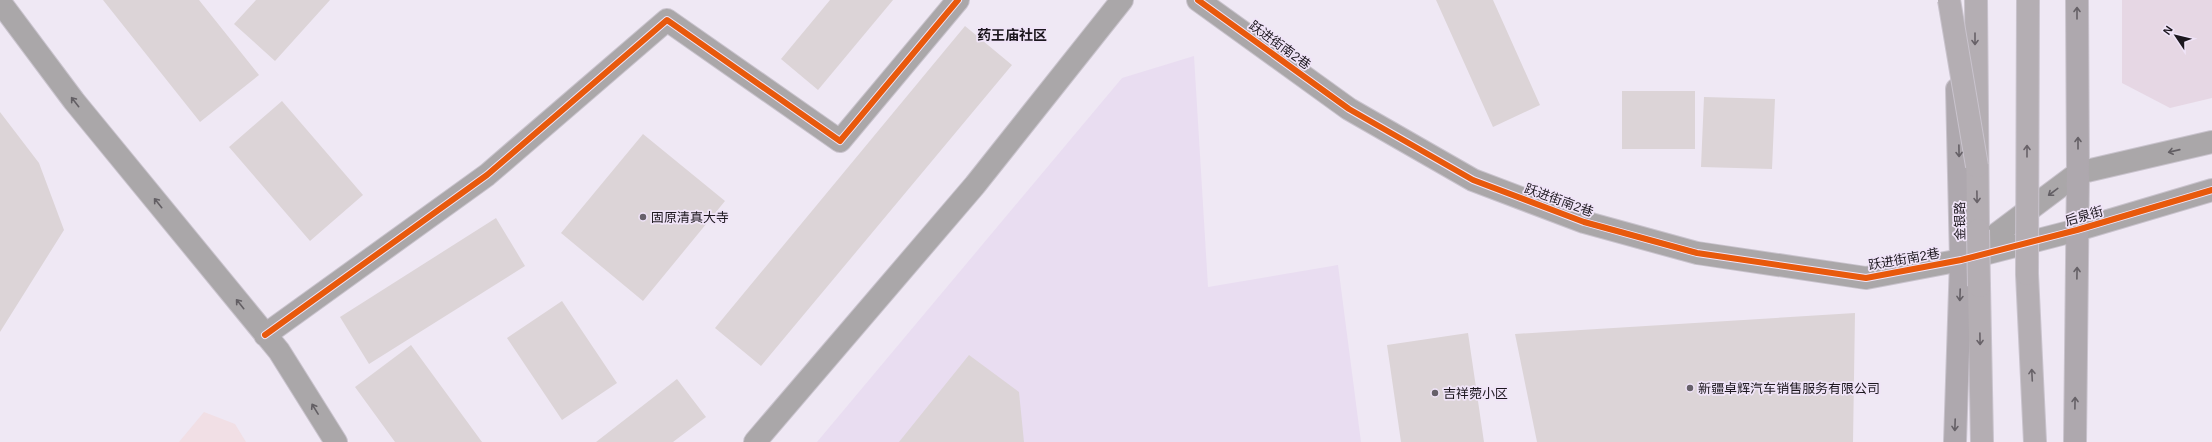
<svg xmlns="http://www.w3.org/2000/svg" width="2212" height="442" font-family="Arial,'Noto Sans SC',sans-serif">
<style>
.commercial{fill:#e6d7e4}
.built{fill:#e9ddf1}
.medical{fill:#f1dfe5}
.building{fill:#dcd4d7}
.lines{fill:none;stroke-linecap:round;stroke-linejoin:round}
.minor-casing{stroke:#c9c3cd;stroke-width:24}
.major-casing{stroke:#c9c3cd;stroke-width:24}
.highway-casing{stroke:#c9c3cd;stroke-width:24}
.minor{stroke:#aaa7a9;stroke-width:22}
.major{stroke:#aea8ae;stroke-width:22}
.highway{stroke:#b4aeb3;stroke-width:22}
.highway-bridge-casing{stroke:#c9c3cd;stroke-width:24;stroke-linecap:butt}
.highway-bridge{stroke:#b4aeb3;stroke-width:22}
.cycleway-casing{stroke:#f0e4f8;stroke-width:8}
.cycleway{stroke:#e8590c;stroke-width:6}
.oneway{stroke:#656066}
.oneway2{stroke:#686268}
.oneway3{stroke:#635f64}
.poi-dot{fill:#666069;stroke:#f0e4f8;stroke-width:1.5}
.labels{text-anchor:middle;dominant-baseline:central;stroke-width:3.5;stroke-linejoin:round;paint-order:stroke}
.street-label{font-size:13px;fill:#1c171e;stroke:#f0e4f8}
.poi-label{font-size:13px;fill:#1c171e;stroke:#f0e4f8;text-anchor:start}
.neighbourhood-label{font-size:14px;font-weight:bold;fill:#1c171e;stroke:#f0e4f8}
</style>
<rect width="100%" height="100%" fill="#efe8f4"/>
<path class="commercial" d="M2122,0H2212V98L2170,108L2122,83Z"/>
<path class="built" d="M1194,56L1208,287L1338,265L1361,442H817L1122,78Z"/>
<path class="medical" d="M204,412L235,424L246,442H179Z"/>
<path class="building" d="M103,0H199L259,75L200,122Z
M256,0H330L275,61L234,24Z
M830,0H893L818,90L781,59Z
M1436,0H1493L1540,105L1493,127Z
M965,26L1012,65L761,366L715,328Z
M1622,91H1695V149H1622Z
M1704,97L1775,99L1772,169L1701,167Z
M282,101L363,195L310,241L229,147Z
M0,112L39,163L64,230L0,332Z
M643,134L725,201L643,301L561,233Z
M496,218L525,266L369,364L340,317Z
M562,301L617,383L562,420L507,338Z
M1855,313L1853,442H1537L1515,334Z
M1468,333L1484,442H1401L1387,345Z
M411,345L482,442H395L355,387Z
M969,355L1019,392L1024,442H899Z
M677,379L706,417L673,442H596Z"/>
<g class="lines">
<defs>
<path id="minor" d="M1198,0L1349,109L1473,180L1584,222L1697,253L1866,278L1961,260L2077,230L2212,190
M0,2L74,101L279,351L336,442
M1970,254L2078,173L2212,142
M265,335L487,175L667,20L840,141L958,0
M755,442L975,185L1122,0"/>
<path id="major" d="M1955,442L1961,260L1957,89
M2075,442L2078,173L2077,0"/>
<path id="highway" d="M1976,0L1978,230
M2027,274L2035,442
M1979,286L1982,442"/>
</defs>
<use href="#minor" class="minor-casing"/>
<use href="#major" class="major-casing"/>
<use href="#highway" class="highway-casing"/>
<use href="#minor" class="minor"/>
<use href="#major" class="major"/>
<use href="#highway" class="highway"/>
<defs>
<path id="highway-bridge" d="M1949,0L1977,166
M1978,230L1979,286
M2027,274L2028,0"/>
</defs>
<use href="#highway-bridge" class="highway-bridge-casing"/>
<use href="#highway-bridge" class="highway-bridge"/>
<defs>
<path id="cycleway" d="M1198,0L1349,109L1473,180L1584,222L1697,253L1866,278L1961,260L2077,230L2212,190
M265,335L487,175L667,20L840,141L958,0"/>
</defs>
<use href="#cycleway" class="cycleway-casing"/>
<use href="#cycleway" class="cycleway"/>
</g>
<defs><path id="oneway-shaft" d="M-6 0H5M1.5-3L5.5 0L1.5 3" fill="none" stroke-width="1.6" stroke-linecap="round" stroke-linejoin="round"/></defs>
<g class="oneway">
<use href="#oneway-shaft" transform="translate(2077 13) rotate(-90)"/>
<use href="#oneway-shaft" transform="translate(2078 143) rotate(-90)"/>
<use href="#oneway-shaft" transform="translate(1959 151) rotate(89)"/>
<use href="#oneway-shaft" transform="translate(2077 273) rotate(-89)"/>
<use href="#oneway-shaft" transform="translate(1960 295) rotate(92)"/>
<use href="#oneway-shaft" transform="translate(2075 403) rotate(-89)"/>
<use href="#oneway-shaft" transform="translate(1955 425) rotate(92)"/>
</g>
<g class="oneway2">
<use href="#oneway-shaft" transform="translate(1975 39) rotate(90)"/>
<use href="#oneway-shaft" transform="translate(2027 151) rotate(-90)"/>
<use href="#oneway-shaft" transform="translate(1977 197) rotate(89)"/>
<use href="#oneway-shaft" transform="translate(1980 339) rotate(89)"/>
<use href="#oneway-shaft" transform="translate(2032 375) rotate(-93)"/>
</g>
<g class="oneway3">
<use href="#oneway-shaft" transform="translate(75 102) rotate(-128)"/>
<use href="#oneway-shaft" transform="translate(2174 151) rotate(167)"/>
<use href="#oneway-shaft" transform="translate(2053 192) rotate(143)"/>
<use href="#oneway-shaft" transform="translate(158 203) rotate(-129)"/>
<use href="#oneway-shaft" transform="translate(240 304) rotate(-129)"/>
<use href="#oneway-shaft" transform="translate(315 409) rotate(-122)"/>
</g>
<g class="poi-dot">
<circle cx="643" cy="217" r="4"/>
<circle cx="1690" cy="388" r="4"/>
<circle cx="1435" cy="393" r="4"/>
</g>
<g class="labels">
<g class="street-label">
<text transform="translate(1280 45) rotate(36)">跃进街南2巷</text>
<text transform="translate(1559 200) rotate(20)">跃进街南2巷</text>
<text transform="translate(2084 216) rotate(-16)">后泉街</text>
<text transform="translate(1960 221) rotate(-91)">金银路</text>
<text transform="translate(1904 259) rotate(-10)">跃进街南2巷</text>
</g>
<g class="poi-label">
<text x="651" y="217">固原清真大寺</text>
<text x="1698" y="388">新疆卓辉汽车销售服务有限公司</text>
<text x="1443" y="393">吉祥菀小区</text>
</g>
<g class="neighbourhood-label">
<text x="1012" y="35">药王庙社区</text>
</g>
</g>
<g transform="translate(2176 36) rotate(305)" stroke="#f0e4f8" stroke-width="3" paint-order="stroke">
<path d="M0-3L7 15L0 10L-7 15Z" fill="#1c171e"/>
<text y="-6" font-size="11" font-weight="bold" text-anchor="middle" fill="#1c171e">N</text>
</g>
</svg>
